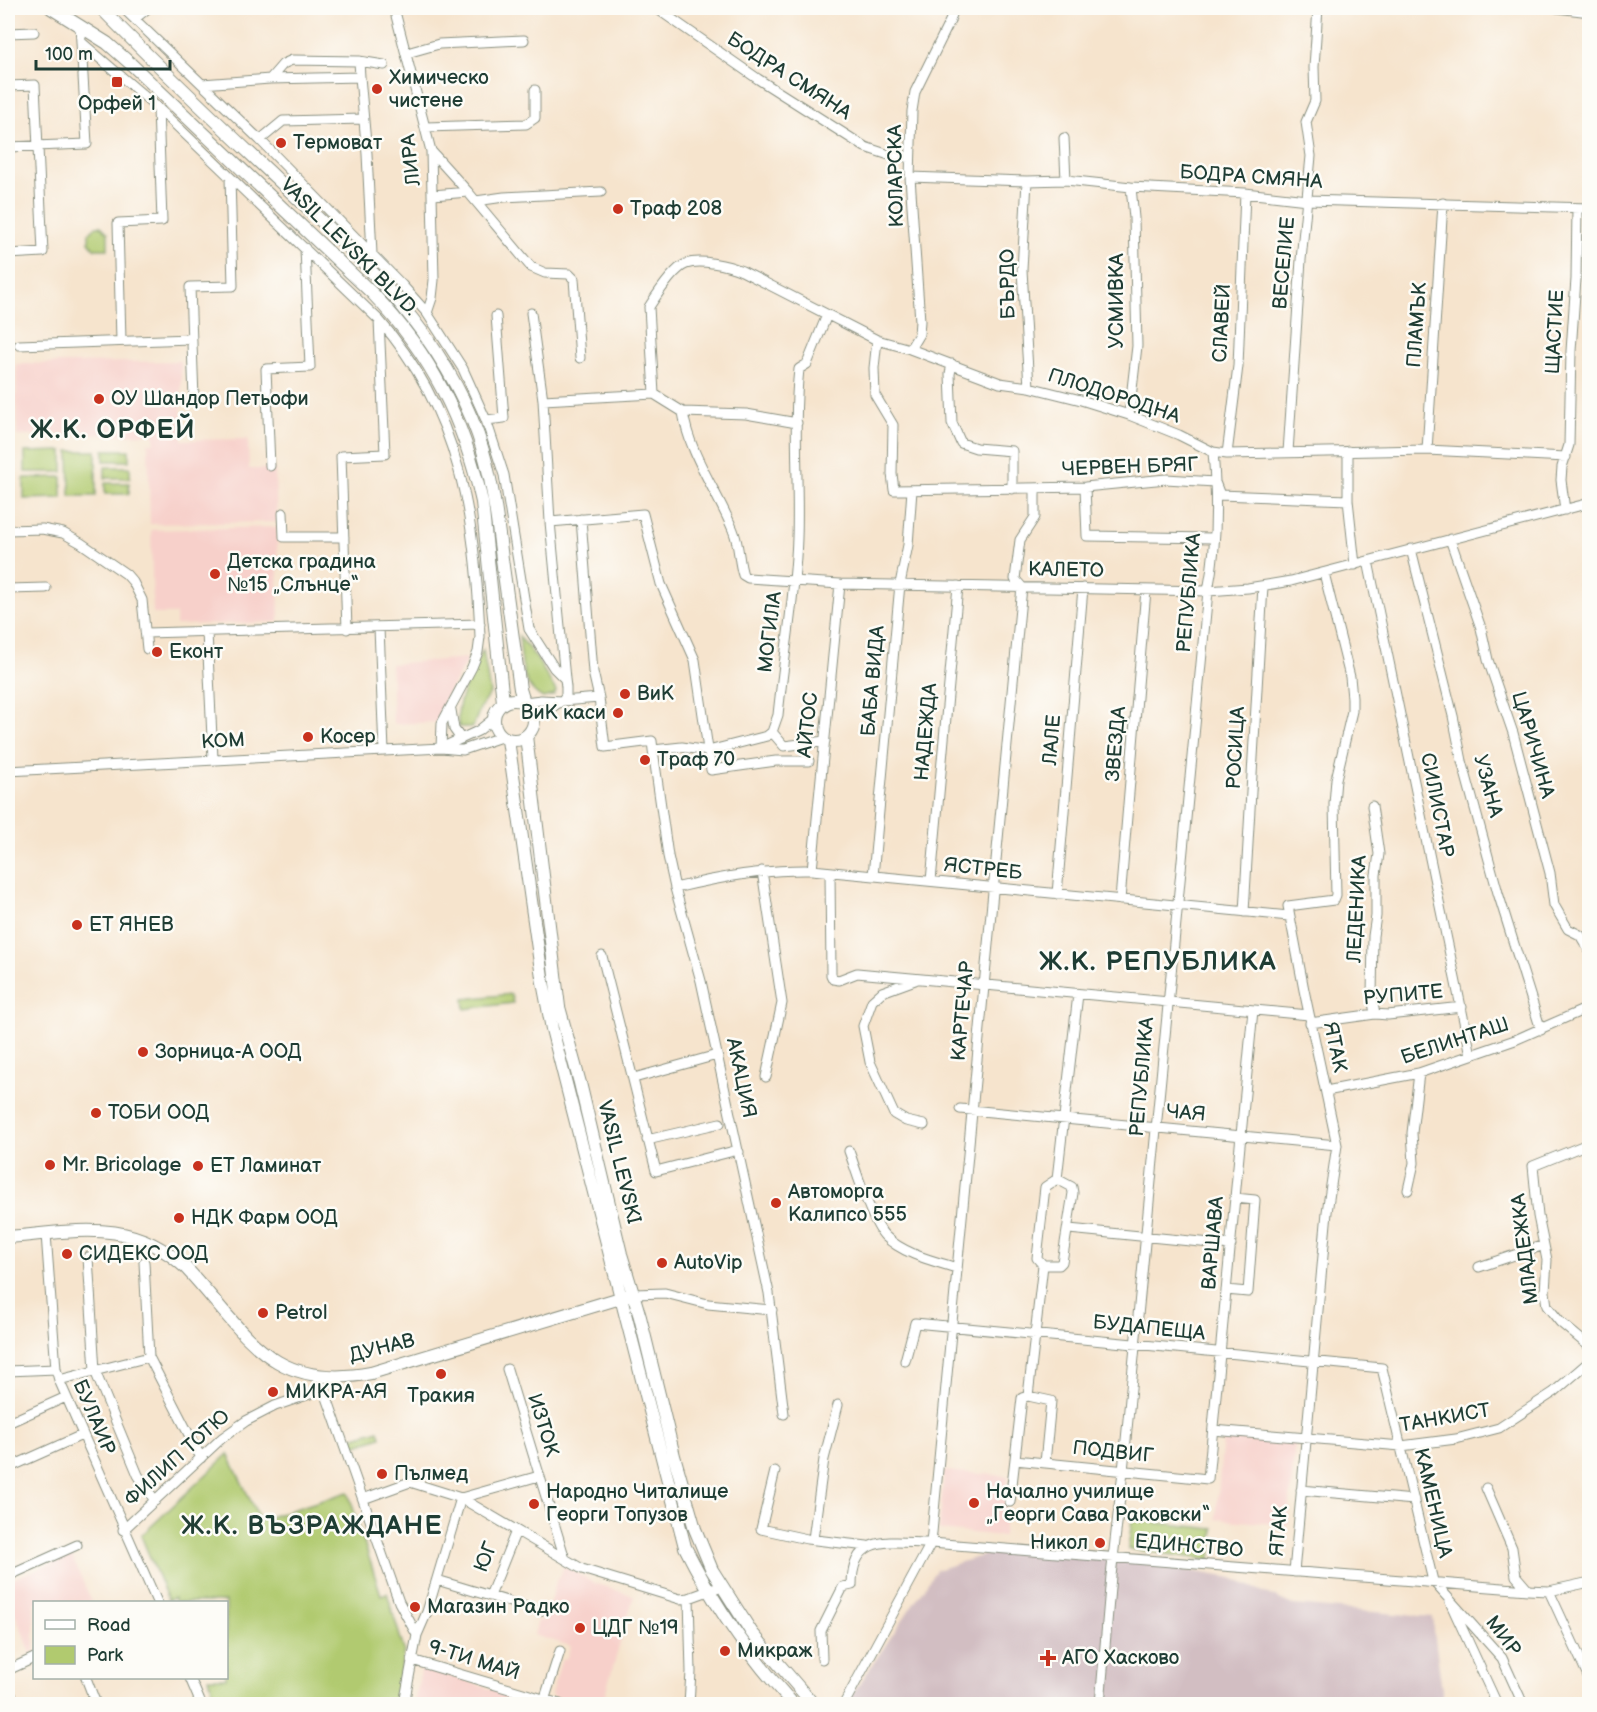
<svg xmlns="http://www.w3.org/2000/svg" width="1597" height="1712" font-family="'Balsamiq Sans',sans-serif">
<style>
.built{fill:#f7d0ca}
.industrial{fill:#d2bec2}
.green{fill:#b1ca6f;stroke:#688452;stroke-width:1.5}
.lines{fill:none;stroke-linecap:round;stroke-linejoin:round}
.minor-casing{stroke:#8a9080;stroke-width:11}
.major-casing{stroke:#8a9080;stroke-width:14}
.minor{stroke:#fff;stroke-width:9}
.major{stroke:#fff;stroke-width:12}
.poi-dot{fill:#c8321e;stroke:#fdfcf7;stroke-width:2}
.labels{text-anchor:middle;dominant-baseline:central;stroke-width:5;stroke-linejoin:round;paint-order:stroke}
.street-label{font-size:20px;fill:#1f3d34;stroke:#fdfcf7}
.poi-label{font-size:20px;fill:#1f3d34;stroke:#fdfcf7;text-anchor:start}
.district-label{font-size:26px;font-weight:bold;letter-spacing:1.5px;fill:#1f3d34;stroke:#fdfcf7}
</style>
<rect width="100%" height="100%" fill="#fdfcf7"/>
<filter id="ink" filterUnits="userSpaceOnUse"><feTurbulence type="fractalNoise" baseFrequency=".0167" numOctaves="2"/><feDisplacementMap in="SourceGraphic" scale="12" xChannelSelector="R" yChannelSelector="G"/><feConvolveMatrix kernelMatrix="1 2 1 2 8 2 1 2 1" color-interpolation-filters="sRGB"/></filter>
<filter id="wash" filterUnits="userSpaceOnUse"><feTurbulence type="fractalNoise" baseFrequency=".008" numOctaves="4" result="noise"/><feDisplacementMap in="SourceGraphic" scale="24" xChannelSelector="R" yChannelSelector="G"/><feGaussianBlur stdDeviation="1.35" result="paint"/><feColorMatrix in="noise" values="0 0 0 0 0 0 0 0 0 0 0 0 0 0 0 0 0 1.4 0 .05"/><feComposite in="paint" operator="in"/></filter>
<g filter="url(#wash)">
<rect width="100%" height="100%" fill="#f6e4cd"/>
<path class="built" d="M181,361L182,440L248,439L249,469H275L277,522L150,524L148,443H154V434L17,436L16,364Z
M277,527L279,622L176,625V614H153L151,530Z
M468,658L445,699L440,711L439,722L393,724L391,664Z
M1223,1436L1295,1442L1288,1525L1216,1519Z
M944,1471L1008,1476L1003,1536L939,1530Z
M71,1555L92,1602H34V1652L31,1653L8,1597V1581Z
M564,1566L594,1583L634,1596L602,1704H578L554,1697L551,1694L562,1659L566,1660L571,1646L534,1635L538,1620L544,1621L556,1582Z
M422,1667L536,1704H414Z"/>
<path class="industrial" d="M1003,1549L1114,1557L1231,1578L1293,1605L1432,1617L1444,1704H846L936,1570Z"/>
<path class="green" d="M97,226H101L108,233V249H95L89,242V233Z
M104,450H129V461H104Z
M63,451V472H25V452Z
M69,451H96V496H70Z
M105,467H130V478H105Z
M62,477V498L24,499V478Z
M105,483H129V494H105Z
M519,636L537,659L556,691L554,695L543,698C520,686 522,660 519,636Z
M483,650L490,693L481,706L473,727H459C453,702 473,672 483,650Z
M511,994L513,1003L465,1009L464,999Z
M379,1430L381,1437L351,1447L348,1439Z
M228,1454L260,1520L348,1492L381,1595L387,1593L404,1650L395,1704H219L208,1678H226V1602H176L174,1598L168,1600L141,1536Z
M1132,1520L1214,1529L1211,1560L1128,1549Z"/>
</g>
<g filter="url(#ink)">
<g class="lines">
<defs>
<path id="minor" d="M123,8L260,140L402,285L427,313L463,369L486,420L504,475L529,629L554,668L565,679L566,687V695L562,701L534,718
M394,8L431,151L434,280L432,298L427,313
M656,8L758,79L865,147L892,156L910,157
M1557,8L1590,12
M136,21L137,17L148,8
M80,25L81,42L158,108L379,320C460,411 476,520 480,637L478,652L472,667L442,723L441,748
M8,33L34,32
M407,53L439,44L524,40
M360,77L367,154L372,254
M270,79L283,64L292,60L359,61L384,65
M202,84L270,79L360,77L359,61
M8,86L35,85L43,252L8,254
M426,127L526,124L535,118V90
M1064,138L1066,180
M260,140L283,121L363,119
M8,147L87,144L81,42
M431,151L468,192L531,267L545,273L569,274L574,279L580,358
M910,177L1027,181L1066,180L1131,187L1245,193L1307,200L1590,208
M1027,181L1022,270L1029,387
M433,195L468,192
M476,201L504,197L601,192
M531,313L543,400L550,522L565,679
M877,340L874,368L875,395L893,425L892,474L894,490L1085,487L1166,479L1215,482L1220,495L1348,500
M121,341L118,223L162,221L158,108
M19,345L191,339
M910,349L919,334L920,321L910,177L912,111L915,92L950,21L954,8
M952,364L950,374L952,423L961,443L976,448L1012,451V489
M654,394L683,412C689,454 717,491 733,530C740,547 738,560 743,575L748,578L840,584L1208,591L1248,588L1291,581L1590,503
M194,399L190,287L233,286L230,177
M543,400L654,394L649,307C656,296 673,269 686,264C700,259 728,265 742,271L877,340L910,349L1000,383L1029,387L1081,400L1129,415L1179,435L1213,452L1227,454L1427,450L1566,457
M683,412L746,414L797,423
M1129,415L1137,346L1134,218L1131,187
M486,420L504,418L496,316
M1427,450L1443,203
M1348,451V500L1355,565
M1288,452L1301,260L1311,156L1306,122L1315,101L1314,67L1318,8
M1227,454L1238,366L1245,193
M270,466L266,369L310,367L305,248
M1085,487L1087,536L1213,538
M1565,510L1561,480L1562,467L1569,445L1571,351L1576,279L1577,208
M283,513L284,537H344
M550,522L643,514L661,584L695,660L711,770L776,761H809
M8,530L42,529L63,533L81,543L126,574L133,582L142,600L147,649
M1450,539L1481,628L1488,660L1513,733L1550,873L1554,905L1568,929L1580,935L1590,952
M1411,549L1453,716L1462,761L1498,893L1541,1030
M1368,561L1471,1055
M8,589L46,588
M379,628L384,751
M347,629L341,456L385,454L379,320
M207,632L213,759
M146,633L480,624
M599,698L605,747L652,741L653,750L682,747L708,751L767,736L772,732L778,715C784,656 795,597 797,538C799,482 793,425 799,369L807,364L827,315
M524,702L541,700L562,701L599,698L593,672L581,519
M451,710L454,729L461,739
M772,732L784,746L825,741
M443,747L478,731L493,719
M653,750L668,856L675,888L701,981L769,1293L784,1414
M8,771L441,748L463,750L501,737
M1372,806L1379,854L1376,875V916L1373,936L1372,996L1375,1014
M812,870L840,584
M762,871L782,1003L766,1077
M830,872L831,975L833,979L839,980L857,973L1309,1015
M873,876L900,584L908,545L912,490
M931,881L958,586
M675,888C721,877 765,869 812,870L1289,916
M1057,894L1083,588
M1120,900L1146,590
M1244,912L1263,586
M602,956L656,1171L734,1151L739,1152
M915,980L882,992L872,1001L863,1026L870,1062L894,1114L906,1121L924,1125
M1310,1023L1375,1014L1388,1015L1462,1007
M634,1078L717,1055
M1326,1091L1419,1073L1515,1040L1590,1007
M960,1109L1337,1145
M647,1140L720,1123
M1590,1143L1533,1166L1538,1216L1547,1260L1545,1292L1547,1306L1560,1322L1590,1347
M849,1151C856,1170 872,1223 885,1236C903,1254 934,1261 957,1268
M1408,1190L1414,1163L1412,1133L1419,1073
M1069,1229L1231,1245
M46,1234L56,1369L59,1380L157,1602
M88,1257L95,1371L138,1475L155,1501
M144,1262L149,1357L201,1458
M1043,1265L1037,1258L1045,1187L1057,1179L1078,994
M1479,1267L1544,1245
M1226,1290L1248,1292L1255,1200L1235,1198
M634,1294L665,1293L708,1304L772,1310
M905,1361L915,1323L1382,1368L1433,1581
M507,1369L565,1559
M8,1371L56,1369
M59,1380L149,1357
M1028,1396L1043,1265H1059L1062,1262L1073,1193L1072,1187L1057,1179
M8,1423L66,1397
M1213,1430L1401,1446L1456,1439L1499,1428L1554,1392L1590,1361
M1015,1460L1208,1479L1253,1010
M8,1468L82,1435
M775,1471L761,1529L807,1539L867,1546
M1486,1488L1512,1548L1516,1576L1528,1590
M1301,1490L1414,1500
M363,1499L410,1482L461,1498L582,1569L680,1599L689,1598L722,1586
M1010,1502L1022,1398L1028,1396L1051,1401L1045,1463
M123,1530L222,1438L246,1421L275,1406L324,1389L399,1602L417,1635L404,1704
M813,1539L824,1459L838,1405
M1294,1572L1327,1212L1337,1145L1304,990L1288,906L1334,900L1336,895L1334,804L1336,779L1352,711V698L1350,677L1324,573
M8,1576L77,1545
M437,1580L540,1611
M1433,1581L1502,1658L1523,1704
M1549,1591L1590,1680
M490,1596L516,1531
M1450,1602L1497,1704
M417,1635L427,1612L461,1498L539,1476
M822,1659L821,1631L843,1587L852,1585C852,1531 893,1543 931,1543L1528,1590L1549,1591L1590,1582
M412,1660L560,1704
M8,1670L34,1658
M86,1678L96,1704
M190,1678L201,1704
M8,1689L16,1704
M543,1704L560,1651
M689,1704L691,1672L689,1598
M844,1704L931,1543L1022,587L1015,579L1020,540L1035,517V488
M1100,1704L1111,1576L1123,1471L1208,591C1217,546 1217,497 1213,452"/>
<path id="major" d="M51,8L107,43L131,64L373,294C431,354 464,420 482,502L503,702
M101,8C157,66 217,122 276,178C356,254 440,328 478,435C492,475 497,517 502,559C508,602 514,645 520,689L524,702
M494 720a20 20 0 1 1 40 0a20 20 0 1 1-40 0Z
M526,736L559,1007L580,1083L621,1254L640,1317L674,1456L695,1529L712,1570L752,1633L813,1704
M508,740L542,977L552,1029L685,1547C713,1603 751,1658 793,1704
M8,1237C75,1232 131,1216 186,1268C245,1331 269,1392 371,1373L627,1296"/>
</defs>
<use href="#minor" class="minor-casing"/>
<use href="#major" class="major-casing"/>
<use href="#minor" class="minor"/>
<use href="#major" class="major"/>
</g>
</g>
<g class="poi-dot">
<rect x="111" y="76" width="12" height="12" rx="3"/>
<circle cx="377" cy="89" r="6"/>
<circle cx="281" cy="143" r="6"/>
<circle cx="618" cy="209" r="6"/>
<circle cx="99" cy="399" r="6"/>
<circle cx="215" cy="574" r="6"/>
<circle cx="157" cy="652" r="6"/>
<circle cx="625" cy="694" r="6"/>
<circle cx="618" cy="713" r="6"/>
<circle cx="308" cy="737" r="6"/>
<circle cx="645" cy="760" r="6"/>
<circle cx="77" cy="925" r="6"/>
<circle cx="143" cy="1052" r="6"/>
<circle cx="96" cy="1113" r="6"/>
<circle cx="50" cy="1165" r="6"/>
<circle cx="198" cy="1166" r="6"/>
<circle cx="776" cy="1203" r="6"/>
<circle cx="179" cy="1218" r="6"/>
<circle cx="67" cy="1254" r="6"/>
<circle cx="662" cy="1263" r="6"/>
<circle cx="263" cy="1313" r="6"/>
<circle cx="441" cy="1374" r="6"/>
<circle cx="273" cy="1392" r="6"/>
<circle cx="382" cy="1474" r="6"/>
<circle cx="974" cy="1503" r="6"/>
<circle cx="534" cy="1504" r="6"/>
<circle cx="1100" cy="1543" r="6"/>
<circle cx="415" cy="1607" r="6"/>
<circle cx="580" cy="1628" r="6"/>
<circle cx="725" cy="1651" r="6"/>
<path d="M1045 1649h6v6h6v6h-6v6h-6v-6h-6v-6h6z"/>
</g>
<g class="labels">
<g class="street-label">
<text transform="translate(789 76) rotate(33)">БОДРА СМЯНА</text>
<text transform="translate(411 160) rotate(-96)">ЛИРА</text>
<text transform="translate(896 176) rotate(-91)">КОЛАРСКА</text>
<text transform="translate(1251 177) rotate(4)">БОДРА СМЯНА</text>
<text transform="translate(349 247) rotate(45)">VASIL LEVSKI BLVD.</text>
<text transform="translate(1284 263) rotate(-85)">ВЕСЕЛИЕ</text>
<text transform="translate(1008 284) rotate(-91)">БЪРДО</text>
<text transform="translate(1117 301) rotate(-90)">УСМИВКА</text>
<text transform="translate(1222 323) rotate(-87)">СЛАВЕЙ</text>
<text transform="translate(1417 325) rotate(-86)">ПЛАМЪК</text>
<text transform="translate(1555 332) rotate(-87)">ЩАСТИЕ</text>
<text transform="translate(1114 396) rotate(18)">ПЛОДОРОДНА</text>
<text transform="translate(1130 467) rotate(-2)">ЧЕРВЕН БРЯГ</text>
<text transform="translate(1066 570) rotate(1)">КАЛЕТО</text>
<text transform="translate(1189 593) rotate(-85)">РЕПУБЛИКА</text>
<text transform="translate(770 632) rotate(-83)">МОГИЛА</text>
<text transform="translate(873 681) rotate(-85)">БАБА ВИДА</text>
<text transform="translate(808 725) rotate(-84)">АЙТОС</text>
<text transform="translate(926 732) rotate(-85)">НАДЕЖДА</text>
<text transform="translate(1052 740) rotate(-85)">ЛАЛЕ</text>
<text transform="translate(223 741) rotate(-3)">КОМ</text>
<text transform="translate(1116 744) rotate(-85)">ЗВЕЗДА</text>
<text transform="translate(1533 745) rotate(74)">ЦАРИЧИНА</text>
<text transform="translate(1236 748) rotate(-87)">РОСИЦА</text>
<text transform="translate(1488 786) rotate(75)">УЗАНА</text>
<text transform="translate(1437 805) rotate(79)">СИЛИСТАР</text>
<text transform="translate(983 869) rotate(6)">ЯСТРЕБ</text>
<text transform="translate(1357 909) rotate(-87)">ЛЕДЕНИКА</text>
<text transform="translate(1403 995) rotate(-5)">РУПИТЕ</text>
<text transform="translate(963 1011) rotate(-85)">КАРТЕЧАР</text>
<text transform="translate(1455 1041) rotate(-18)">БЕЛИНТАШ</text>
<text transform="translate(1335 1047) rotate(78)">ЯТАК</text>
<text transform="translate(1142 1077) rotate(-85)">РЕПУБЛИКА</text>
<text transform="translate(741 1078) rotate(78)">АКАЦИЯ</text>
<text transform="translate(1186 1113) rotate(5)">ЧАЯ</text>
<text transform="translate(619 1162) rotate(76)">VASIL LEVSKI</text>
<text transform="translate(1213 1243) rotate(-85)">ВАРШАВА</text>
<text transform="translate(1525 1249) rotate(-97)">МЛАДЕЖКА</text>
<text transform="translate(1149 1328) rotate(6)">БУДАПЕЩА</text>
<text transform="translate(382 1348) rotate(-14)">ДУНАВ</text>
<text transform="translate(94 1417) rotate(67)">БУЛАИР</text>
<text transform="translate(1445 1418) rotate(-10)">ТАНКИСТ</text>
<text transform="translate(543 1425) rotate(73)">ИЗТОК</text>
<text transform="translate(1113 1452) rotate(6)">ПОДВИГ</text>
<text transform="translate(177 1458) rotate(-42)">ФИЛИП ТОТЮ</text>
<text transform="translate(1433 1503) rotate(77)">КАМЕНИЦА</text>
<text transform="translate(1279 1531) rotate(-85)">ЯТАК</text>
<text transform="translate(1189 1546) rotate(5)">ЕДИНСТВО</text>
<text transform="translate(486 1557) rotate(-68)">ЮГ</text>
<text transform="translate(1503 1636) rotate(53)">МИР</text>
<text transform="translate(474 1660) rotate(17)">9-ТИ МАЙ</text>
</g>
<g class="poi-label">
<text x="389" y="78">Химическо<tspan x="389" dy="23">чистене</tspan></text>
<text x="117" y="104" text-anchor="middle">Орфей 1</text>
<text x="293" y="143">Термоват</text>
<text x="630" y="209">Траф 208</text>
<text x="111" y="399">ОУ Шандор Петьофи</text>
<text x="227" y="562">Детска градина<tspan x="227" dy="23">№15 „Слънце“</tspan></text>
<text x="169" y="652">Еконт</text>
<text x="637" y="694">ВиК</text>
<text x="606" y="713" text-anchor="end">ВиК каси</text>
<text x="320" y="737">Косер</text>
<text x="657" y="760">Траф 70</text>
<text x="89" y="925">ЕТ ЯНЕВ</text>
<text x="155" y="1052">Зорница-А ООД</text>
<text x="108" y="1113">ТОБИ ООД</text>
<text x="62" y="1165">Mr. Bricolage</text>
<text x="210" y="1166">ЕТ Ламинат</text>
<text x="788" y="1192">Автоморга<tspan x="788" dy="23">Калипсо 555</tspan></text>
<text x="191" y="1218">НДК Фарм ООД</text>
<text x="79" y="1254">СИДЕКС ООД</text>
<text x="674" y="1263">AutoVip</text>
<text x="275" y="1313">Petrol</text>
<text x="285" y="1392">МИКРА-АЯ</text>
<text x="441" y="1396" text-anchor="middle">Тракия</text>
<text x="394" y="1474">Пълмед</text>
<text x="546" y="1492">Народно Читалище<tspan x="546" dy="23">Георги Топузов</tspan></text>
<text x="986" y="1492">Начално училище<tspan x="986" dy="23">„Георги Сава Раковски“</tspan></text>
<text x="1088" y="1543" text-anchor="end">Никол</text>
<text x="427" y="1607">Магазин Радко</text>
<text x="592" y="1628">ЦДГ №19</text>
<text x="737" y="1651">Микраж</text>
<text x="1062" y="1658">АГО Хасково</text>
</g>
<g class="district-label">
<text x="113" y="430">Ж.К. ОРФЕЙ</text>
<text x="1158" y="962">Ж.К. РЕПУБЛИКА</text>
<text x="312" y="1526">Ж.К. ВЪЗРАЖДАНЕ</text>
</g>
</g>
<rect width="1597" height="1712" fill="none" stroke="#fdfcf7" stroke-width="30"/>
<rect x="33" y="1601" width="195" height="78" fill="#fdfcf7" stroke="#a4b0a9" stroke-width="1.5"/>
<rect x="45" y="1620" width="30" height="9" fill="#ffffff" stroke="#a4b0a9" stroke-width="1.5"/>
<text x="87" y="1631" font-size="18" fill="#1f3d34">Road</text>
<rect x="45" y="1646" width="30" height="18" fill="#b1ca6f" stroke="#a4b0a9" stroke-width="1.5"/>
<text x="87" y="1661" font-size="18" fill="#1f3d34">Park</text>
<path d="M36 60v9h134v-9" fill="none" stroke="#1f3d34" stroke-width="3"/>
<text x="45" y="60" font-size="18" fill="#1f3d34" stroke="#fdfcf7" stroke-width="4.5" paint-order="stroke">100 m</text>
</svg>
